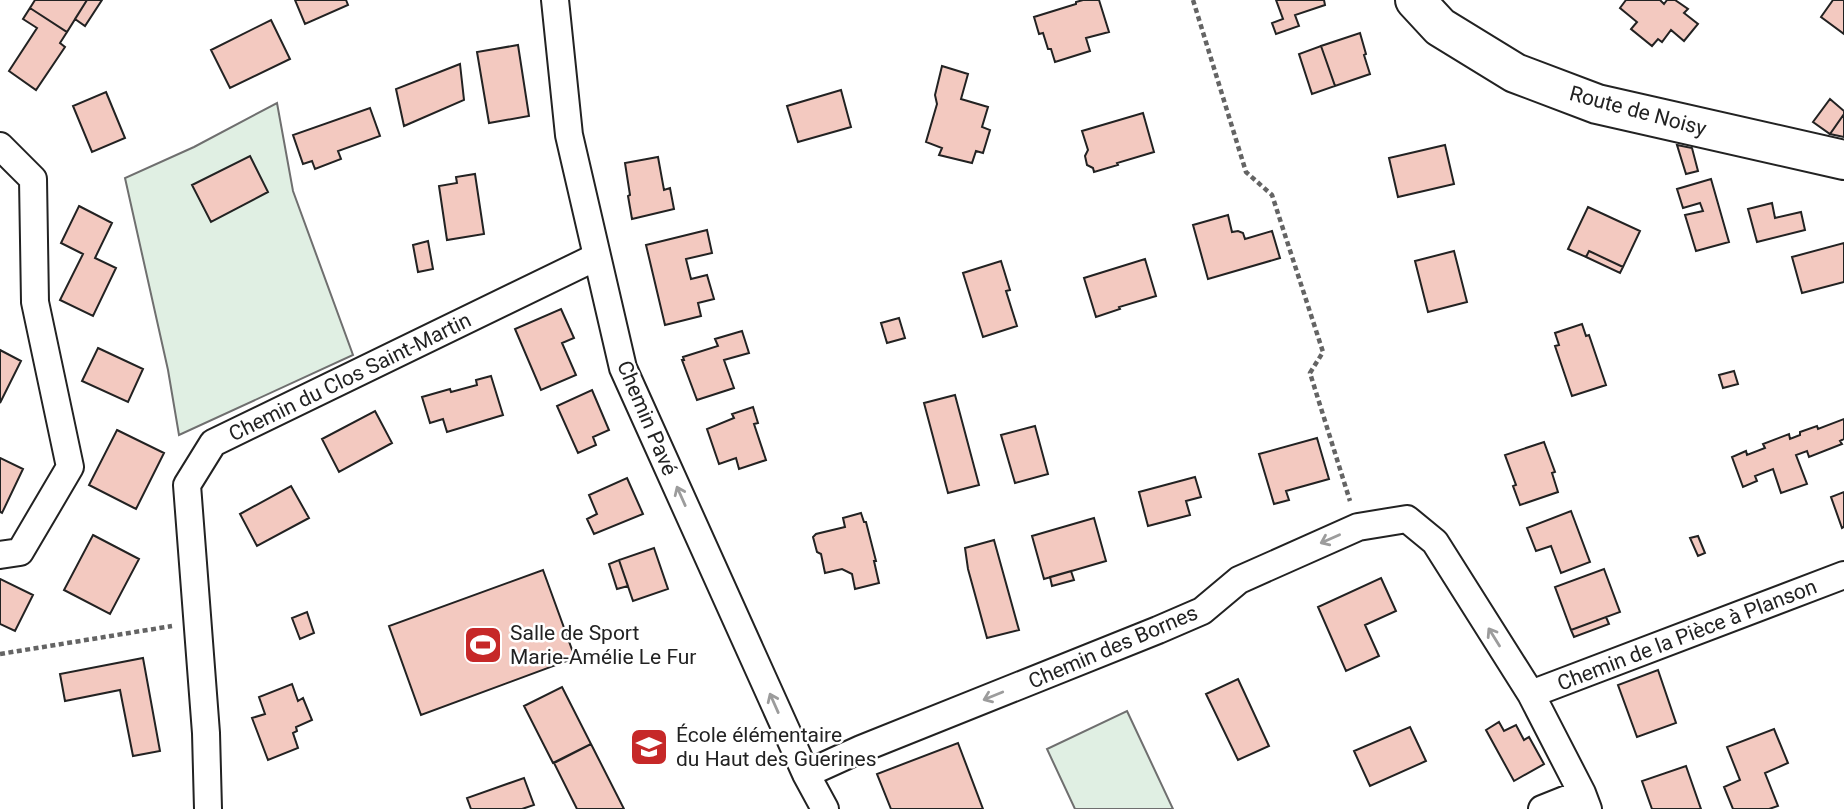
<svg xmlns="http://www.w3.org/2000/svg" width="1844" height="809" font-family="Roboto,sans-serif">
<style>
.green{fill:#e0efe3;stroke:#6f6f6f;stroke-width:2}
.building{fill:#f3c9c0;stroke:#222;stroke-width:2}
.lines{fill:none;stroke-linecap:round;stroke-linejoin:round}
.street-casing{stroke:#222;stroke-width:30}
.secondary-casing{stroke:#222;stroke-width:42}
.path{stroke:#646464;stroke-width:4.5;stroke-dasharray:5 3.5;stroke-linecap:butt}
.street{stroke:#fff;stroke-width:26}
.secondary{stroke:#fff;stroke-width:38}
.oneway{stroke:#9c9c9c}
.labels{text-anchor:middle;dominant-baseline:central;stroke-width:5;stroke-linejoin:round;paint-order:stroke}
.street-label{font-size:21px;fill:#222;stroke:#fff}
.poi-label{font-size:21px;fill:#222;stroke:#fff;text-anchor:start}
</style>
<rect width="100%" height="100%" fill="#fff"/>
<path class="green" d="M277,103L293,191L353,355L179,435L168,370L125,178L194,147Z
M1127,711L1173,809H1075L1047,749Z"/>
<path class="building" d="M35,0H87L67,32L30,8Z
M87,0H102L85,26L75,19Z
M295,0H346L348,5L305,24Z
M1083,0H1099L1109,32L1086,38L1090,51L1055,62L1051,49H1048L1043,33L1039,34L1034,17L1076,4V2Z
M1276,0H1324L1325,5L1295,15L1299,26L1276,34L1272,23L1283,19Z
M1626,0H1660L1664,4L1667,0H1675L1688,9L1684,13L1698,24L1684,41L1671,30L1662,42L1658,39L1652,46L1631,29L1637,22L1620,8Z
M1833,0H1844V34L1821,17Z
M30,8L67,32L60,43L65,47L36,90L9,71L37,28L23,19Z
M271,20L290,59L230,88L211,50Z
M1360,33L1366,54L1364,55L1370,74L1335,86L1321,46Z
M518,45L529,116L489,123L477,52Z
M1321,46L1335,86L1312,94L1299,54Z
M460,64L464,100L404,126L396,89Z
M942,66L968,74L961,99L988,107L982,127L990,130L983,153L976,151L972,163L939,155L942,148L926,142L937,104L935,95Z
M841,90L851,127L798,142L787,106Z
M106,92L125,138L92,152L73,106Z
M1830,99L1844,111V114L1830,134L1813,122Z
M370,108L380,136L338,151L341,159L315,169L312,161L303,164L293,135Z
M1143,113L1154,152L1117,163L1118,165L1094,172L1093,168L1087,165L1085,156L1088,150L1082,131Z
M1844,114V137L1830,134Z
M1445,145L1454,184L1398,197L1389,158Z
M1677,145L1692,148L1698,171L1686,174Z
M250,156L268,192L211,222L192,185Z
M658,157L664,190L670,188L674,209L632,219L628,196L630,195L625,163Z
M475,174L484,234L447,240L439,186L457,183L456,177Z
M1711,179L1729,242L1696,251L1685,215L1703,211L1700,203L1683,208L1677,189Z
M1772,203L1775,218L1801,212L1805,230L1757,242L1748,209Z
M79,206L112,223L95,258L116,268L93,316L60,300L83,254L61,243Z
M1588,207L1640,231L1623,267L1589,251L1586,257L1568,249Z
M1228,215L1232,232L1238,231L1243,233L1245,239L1272,231L1280,258L1208,279L1193,225Z
M707,230L712,253L686,259L691,279L707,275L714,299L698,303L701,316L665,325L646,245Z
M428,241L433,269L418,272L413,245Z
M1844,243V282L1802,293L1792,257Z
M1454,251L1467,302L1428,312L1415,261Z
M1589,251L1623,267L1620,273L1586,257Z
M1145,259L1156,296L1119,307L1120,309L1096,317L1084,278Z
M1001,261L1010,290L1006,291L1017,326L983,337L963,273Z
M561,309L574,338L562,343L576,375L541,390L515,329Z
M899,318L905,338L887,343L881,323Z
M1582,324L1586,336L1589,335L1606,385L1572,396L1555,346L1559,345L1555,333Z
M742,331L749,353L724,360L734,388L697,400L682,360H684L683,357L718,346L715,339Z
M98,348L143,369L128,402L82,381Z
M0,350L21,361L0,403Z
M1734,371L1738,384L1723,388L1719,375Z
M491,376L503,415L447,432L443,419L430,423L422,397L450,389L451,392L477,385L476,380Z
M592,390L609,430L593,437L596,445L578,453L557,406Z
M955,395L979,485L948,493L924,403Z
M753,407L758,423L754,424L766,460L739,469L736,458L719,464L707,429L734,418L732,414Z
M375,411L392,443L339,472L322,439Z
M1844,419V439L1840,441L1842,444L1809,457L1807,451L1796,455L1807,484L1781,493L1773,469L1755,476L1757,481L1743,487L1732,457L1746,451L1747,455L1765,448L1763,444L1789,434L1790,439L1800,435V432L1817,426L1818,429Z
M1035,426L1048,474L1015,483L1001,435Z
M117,430L164,453L136,509L89,485Z
M1317,438L1329,479L1286,491L1289,500L1274,504L1259,454Z
M1544,442L1555,472L1552,473L1558,492L1520,505L1513,486L1516,485L1505,455Z
M0,458L23,469L2,513L0,512Z
M1195,477L1201,497L1186,501L1190,515L1148,526L1139,492Z
M627,478L643,514L594,534L587,519L597,514L589,495Z
M291,486L309,518L257,546L240,514Z
M1844,492V527L1842,528L1831,497Z
M1571,511L1590,562L1561,573L1551,546L1536,551L1527,528Z
M861,513L864,522H866L876,561H874L879,583L855,589L852,574L842,569L825,573L821,554L817,552L813,537L816,534L845,527L843,518Z
M1094,518L1106,561L1044,579L1032,536Z
M93,535L139,559L110,614L64,590Z
M1698,536L1705,553L1698,556L1690,538Z
M994,540L1019,630L987,638L968,569L965,548Z
M654,548L668,589L633,601L619,560Z
M619,560L628,586L617,589L609,564Z
M1604,569L1620,612L1571,630L1555,587Z
M543,570L575,658L421,715L389,626Z
M1071,571L1074,580L1052,586L1050,577Z
M1381,578L1396,611L1365,625L1379,656L1346,671L1318,607Z
M0,579L33,595L15,631L0,624Z
M307,612L314,633L300,639L292,618Z
M1606,617L1609,624L1574,637L1571,630Z
M143,658L160,751L133,756L120,690L65,701L60,674Z
M1658,670L1676,723L1637,737L1618,685Z
M1238,679L1269,746L1238,760L1206,694Z
M292,684L298,701L303,698L312,720L296,727L297,731L293,733L298,748L268,760L252,718L265,714L259,697Z
M562,687L591,744L553,763L524,706Z
M1499,722L1504,731L1516,725L1524,740L1529,737L1544,764L1514,781L1486,730Z
M1410,727L1426,761L1370,786L1354,751Z
M1774,729L1788,763L1765,773L1778,806L1769,809H1733L1724,787L1740,780L1727,747Z
M958,743L983,809H891L877,774Z
M591,744L624,809H577L554,763Z
M1686,766L1701,809H1652L1642,781Z
M524,778L534,805L522,809H471L467,798Z"/>
<g class="lines">
<defs>
<path id="street" d="M555,0L569,135L623,368L806,774L825,809
M0,146L33,179L35,302L70,467L20,552L0,555
M1531,694L1844,575
M806,774L861,749L1158,630L1202,611L1239,580L1358,527L1407,519L1435,542L1531,694L1582,793L1588,809
M208,809L206,733L187,485L213,443L596,257
M1542,809L1582,793"/>
<path id="secondary" d="M1415,0L1440,27L1515,73L1597,104L1844,160"/>
</defs>
<use href="#street" class="street-casing"/>
<use href="#secondary" class="secondary-casing"/>
<path class="path" d="M1193,0L1246,172L1272,195L1323,352L1310,373L1350,501
M0,654L172,626"/>
<use href="#street" class="street"/>
<use href="#secondary" class="secondary"/>
</g>
<defs><path id="oneway-shaft" d="M-6 0H5M1.5-3L5.5 0L1.5 3" fill="none" stroke-width="1.6" stroke-linecap="round" stroke-linejoin="round" transform="scale(1.75)"/></defs>
<g class="oneway">
<use href="#oneway-shaft" transform="translate(681 496) rotate(-114)"/>
<use href="#oneway-shaft" transform="translate(1330 539) rotate(156)"/>
<use href="#oneway-shaft" transform="translate(1494 637) rotate(-122)"/>
<use href="#oneway-shaft" transform="translate(993 696) rotate(158)"/>
<use href="#oneway-shaft" transform="translate(774 703) rotate(-114)"/>
</g>
<defs>
<symbol id="stadium-square" viewBox="-11 -11 22 22"><rect x="-9" y="-9" width="18" height="18" rx="4" fill="#c62828" stroke="#fff"/><path d="M0-5a6.5 5 0 1 0 0 10a6.5 5 0 1 0 0-10ZM-3.5-1.8h7v3.6h-7Z" fill="#fff"/></symbol>
<symbol id="school-square" viewBox="-11 -11 22 22"><rect x="-9" y="-9" width="18" height="18" rx="4" fill="#c62828" stroke="#fff"/><path d="M0-5L7-2L0 1L-7-2ZM-4 1L0 2.5L4 1V4Q0 6-4 4Z" fill="#fff"/></symbol>
</defs>
<g fill-rule="evenodd">
<use href="#stadium-square" x="461" y="623" width="44" height="44"/>
<use href="#school-square" x="627" y="725" width="44" height="44"/>
</g>
<g class="labels">
<g class="street-label">
<text transform="translate(1638 111) rotate(15)">Route de Noisy</text>
<text transform="translate(350 377) rotate(-26)">Chemin du Clos Saint-Martin</text>
<text transform="translate(647 418) rotate(67)">Chemin Pavé</text>
<text transform="translate(1687 635) rotate(-21)">Chemin de la Pièce à Planson</text>
<text transform="translate(1113 647) rotate(-23)">Chemin des Bornes</text>
</g>
<g class="poi-label">
<text x="510" y="633">Salle de Sport<tspan x="510" dy="24">Marie-Amélie Le Fur</tspan></text>
<text x="676" y="735">École élémentaire<tspan x="676" dy="24">du Haut des Guerines</tspan></text>
</g>
</g>
</svg>
